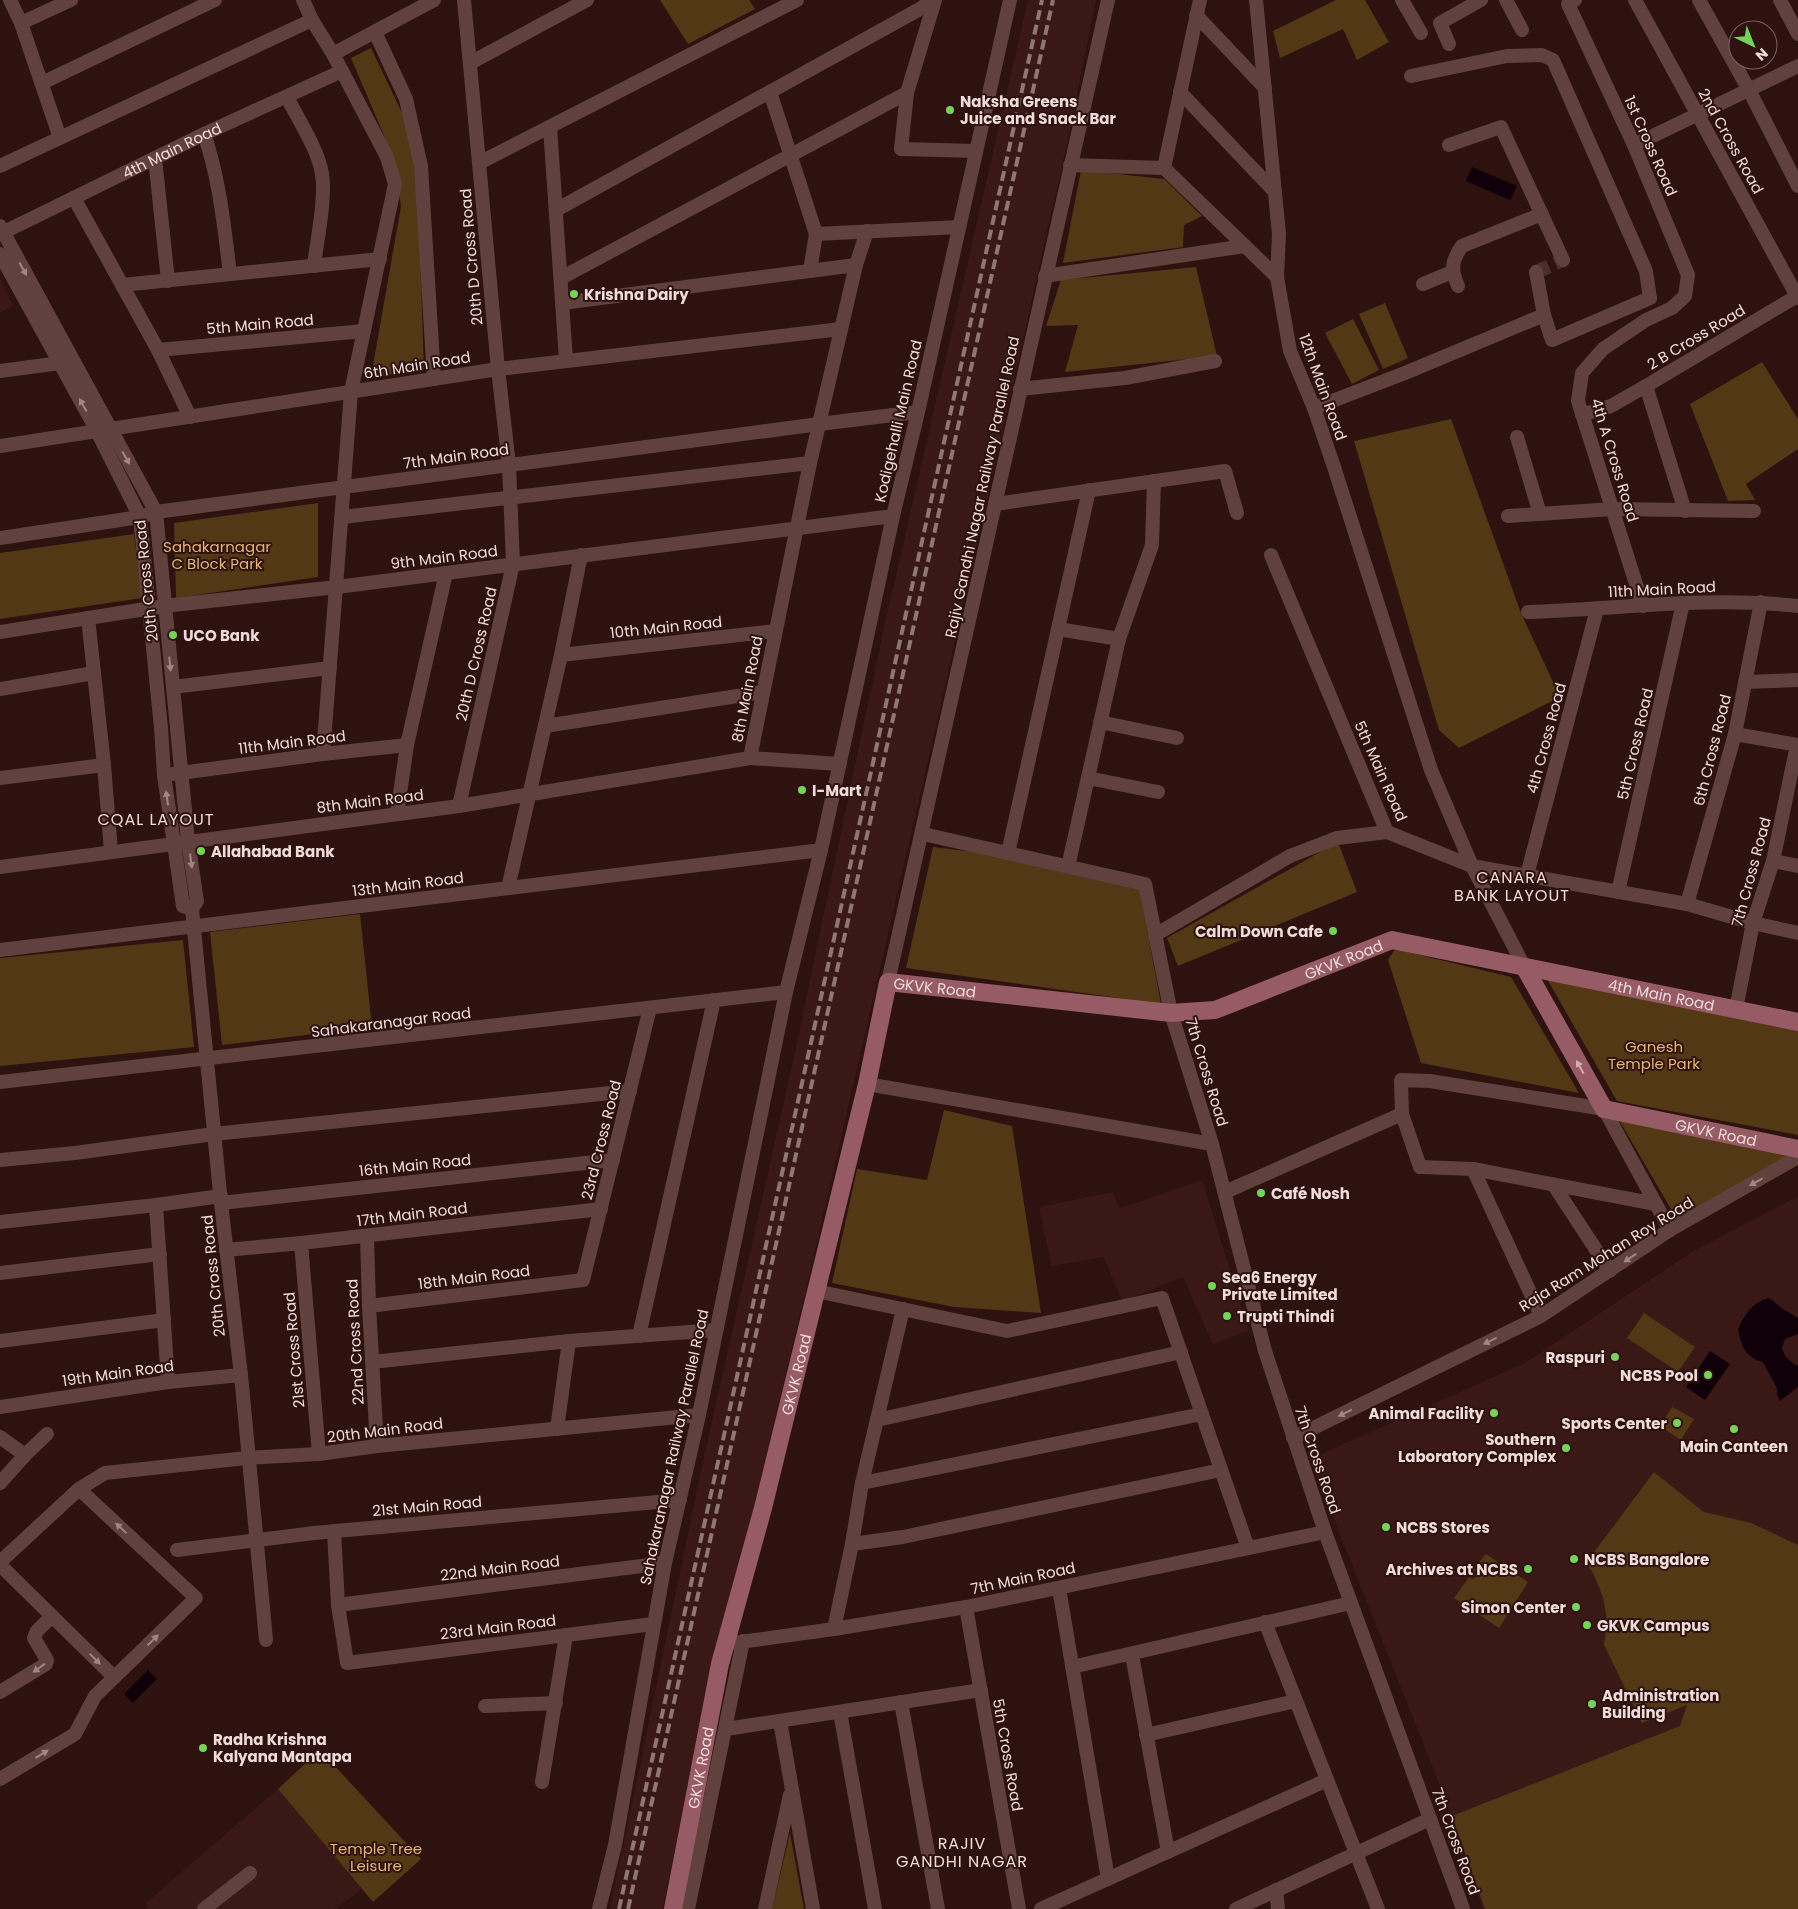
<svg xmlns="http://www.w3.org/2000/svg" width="1798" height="1909" font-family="Poppins,sans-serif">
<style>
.built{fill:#3a1815}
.green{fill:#523815}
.water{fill:#100009}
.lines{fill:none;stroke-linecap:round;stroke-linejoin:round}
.minor-tunnel{stroke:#4a302d;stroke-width:14;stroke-dasharray:14 7;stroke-linecap:butt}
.minor{stroke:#61413d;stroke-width:14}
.major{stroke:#965b65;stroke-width:18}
.rail{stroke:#8e7774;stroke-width:4;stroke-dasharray:10 5;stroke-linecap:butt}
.oneway{fill:#a18683}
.oneway2{fill:#d0aeb0}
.poi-dot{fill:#77d259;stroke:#2d120f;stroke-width:2}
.labels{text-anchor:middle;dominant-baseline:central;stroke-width:4;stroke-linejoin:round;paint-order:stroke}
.poi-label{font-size:15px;font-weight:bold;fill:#efdbd8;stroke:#2d120f;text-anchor:start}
.street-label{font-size:15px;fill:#efdbd8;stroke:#2d120f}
.park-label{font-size:15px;fill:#e7b475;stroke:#2d120f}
.neighbourhood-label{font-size:16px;letter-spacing:1px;fill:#efdbd8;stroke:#2d120f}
</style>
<rect width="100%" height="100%" fill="#2d120f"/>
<path class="built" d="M1028,0H1096L1068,139L932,743L809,1277L690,1772L663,1909H610L702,1466L792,1066L883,632Z
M0,278L13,306L0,313Z
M1202,1180L1249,1331L1213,1344L1183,1277L1122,1301L1104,1257L1051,1266L1039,1207L1113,1192L1119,1209Z
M1798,1196V1909H1483L1447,1803L1310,1459L1525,1363L1692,1252Z
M278,1789L362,1889L335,1909H148L146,1903Z"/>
<path class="green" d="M660,0H749L755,9L688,44Z
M1336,0H1365L1389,42L1357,60L1343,29L1280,58L1273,31Z
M371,48L406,121L414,162L419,226L424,370L371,377L401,206L394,159L351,58Z
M1081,170L1164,179L1202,216L1184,225L1183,247L1063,263Z
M1196,267L1217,356L1065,372L1078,325L1046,326L1061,280Z
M1385,303L1408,358L1383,369L1359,314Z
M1353,319L1379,370L1352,384L1325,333Z
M1762,362L1798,419V449L1746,484L1755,500L1728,501L1690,404Z
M1451,419L1521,613L1560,697L1459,748L1439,730L1354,441Z
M318,503V577L176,598L174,523Z
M134,534L142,598L0,619V553Z
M1338,842L1357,892L1178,966L1167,938Z
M933,847L982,853L1139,887L1161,1004L906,968Z
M360,914L372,1027L222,1045L210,932Z
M183,940L194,1047L0,1066V958Z
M1395,949L1511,977L1579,1093L1421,1063L1388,960Z
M1547,979L1798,1030V1135L1617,1101Z
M944,1110L1012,1126L1041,1313L954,1307L832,1283L857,1169L927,1180Z
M1619,1120L1785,1153L1790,1159L1678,1221Z
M1644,1313L1695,1347L1678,1372L1627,1338Z
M1672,1407L1694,1419L1681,1440L1660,1426Z
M1654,1472L1704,1512L1751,1523L1798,1545V1909H1485L1452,1816L1680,1726L1687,1705L1642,1723L1604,1645L1607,1621L1603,1597L1593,1573L1586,1563Z
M1486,1554L1528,1582L1499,1628L1454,1598L1469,1577L1472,1579L1477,1577L1476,1572L1473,1570Z
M320,1750L421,1859L373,1902L278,1789Z
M790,1833L804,1909H772Z"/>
<path class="water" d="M1472,167L1517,186L1510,200L1466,181Z
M1769,1298L1783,1309L1798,1318V1334L1785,1339L1782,1348L1785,1356L1795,1365H1798V1387L1780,1401L1777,1395V1388L1763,1362C1745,1357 1742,1347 1738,1330C1744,1314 1753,1302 1769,1298Z
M1710,1351L1730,1364L1705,1400L1686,1387Z
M148,1670L157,1679L133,1703L124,1694Z"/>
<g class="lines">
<path class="minor-tunnel" d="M1536,272L1563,260"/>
<g class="minor">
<path d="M10,0L21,23L60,138"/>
<path d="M303,0L312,20L333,54L387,157L395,184L351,392L323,754"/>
<path d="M935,0L907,93L901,149L976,151"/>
<path d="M1256,0L1279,234L1277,277L1290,351L1314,408L1334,467L1431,770L1472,866L1525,968"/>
<path d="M1402,0L1421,33"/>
<path d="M1506,0L1522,30"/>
<path d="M1575,0L1568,4L1634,145L1688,275L1685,296L1672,308L1646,320L1603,349L1582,373L1578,401L1643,606"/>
<path d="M1635,0L1798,298"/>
<path d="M1699,0L1749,90L1798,186"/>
<path d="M1780,0L1798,34"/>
<path d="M1196,15L1265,88"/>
<path d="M21,23L71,0"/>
<path d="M375,32L406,99L421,166L434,379"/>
<path d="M1449,44L1440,23L1481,0"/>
<path d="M333,54L434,0"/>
<path d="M470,63L587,0"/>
<path d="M42,83L215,0"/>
<path d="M770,92L816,234L959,227"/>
<path d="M1180,92L1275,192"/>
<path d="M287,97C298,119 319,151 322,174C326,198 317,240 314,266"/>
<path d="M550,127L566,360"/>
<path d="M204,134C220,180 224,227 230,274"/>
<path d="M1449,145L1501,127L1563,260"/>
<path d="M1634,145L1798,66"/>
<path d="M155,158L168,281"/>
<path d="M479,163L797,0"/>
<path d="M1070,165L1164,168L1277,277"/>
<path d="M0,166L312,20"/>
<path d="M1164,168L1200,0"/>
<path d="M74,198L158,350L190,417"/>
<path d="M556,210L918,10L933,0"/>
<path d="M0,226L156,512L188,841L197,901L192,909L221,1203L241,1375L266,1640"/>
<path id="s1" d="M0,234L204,134L342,71"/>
<path d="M0,254L97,431L140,517L161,728L164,775L183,906L192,909"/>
<path d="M810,271L816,234"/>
<path d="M1536,272L1544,315"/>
<path d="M1045,276L1245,246"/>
<path d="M561,278L907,93"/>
<path d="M1423,284L1452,272"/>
<path d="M122,285L380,259"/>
<path d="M1458,286C1451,270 1451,261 1462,246L1542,214"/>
<path d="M562,303L856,265"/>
<path d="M158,350L364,331"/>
<path d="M0,371L60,363"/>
<path d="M1646,386L1685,511"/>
<path d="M1020,389L1125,378L1215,361"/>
<path d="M1314,408L1405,373L1544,315L1552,340L1650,298L1646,271L1553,60L1542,55L1507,56L1411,76"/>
<path d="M1582,415L1611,406L1646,386L1797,296"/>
<path d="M1517,437L1540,514"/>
<path d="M0,446L498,369L841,329"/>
<path d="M810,463L856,265L867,231"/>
<path d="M995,504L1225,471L1237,513"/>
<path d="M1508,516L1613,509L1754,511"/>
<path d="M0,538L140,517L156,512L819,424L918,412"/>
<path d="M1271,555L1387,832L1472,866L1687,904L1753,923L1798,933"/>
<path d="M1528,612C1618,609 1708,596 1798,606"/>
<path d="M88,618L104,765L111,851"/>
<path d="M1058,629L1119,639L1068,867"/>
<path d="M0,632L164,606L337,587L893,516"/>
<path d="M1119,639L1152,545L1154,481"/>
<path d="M561,655L775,631"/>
<path d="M1745,682L1798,680"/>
<path d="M173,687L330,668"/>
<path d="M0,689L94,673"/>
<path d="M1100,722L1177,738"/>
<path d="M545,726L763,692"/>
<path d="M1735,734L1798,745"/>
<path d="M750,758L840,764"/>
<path d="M173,774L323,754L407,745"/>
<path d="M0,778L104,765"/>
<path d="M1088,778L1158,792"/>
<path d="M459,806L513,564L509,465L498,369L464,0"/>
<path d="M397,814L407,745L446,573"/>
<path d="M923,834L1145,884L1171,1013L1212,1144L1265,1351L1325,1532L1463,1909"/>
<path d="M1008,853L1089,490"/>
<path d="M1773,861L1798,866"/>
<path d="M0,867L459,806L750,758L810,463L342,517"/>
<path d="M1527,875L1597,609"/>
<path d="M508,888L561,655L581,555"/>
<path d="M1618,892L1683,603"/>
<path d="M1687,904L1735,734L1761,602"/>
<path d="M1155,935L1290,856L1337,838L1387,832"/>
<path d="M0,950L821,850"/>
<path d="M888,982L1108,0"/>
<path d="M1736,1009L1753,923L1773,861L1797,745"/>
<path d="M0,1082L786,992"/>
<path d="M867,1084L1212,1144"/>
<path d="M0,1160L75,1153L214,1134L630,1091"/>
<path d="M1473,1169L1541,1316"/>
<path d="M1553,1184L1610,1271"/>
<path d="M1225,1192L1402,1114"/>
<path d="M221,1203L613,1160"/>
<path d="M1656,1204L1473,1169L1420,1167L1402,1114L1401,1080L1430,1081L1604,1109L1670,1230"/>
<path d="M156,1205L168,1382"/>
<path d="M0,1222L156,1205L221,1196"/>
<path d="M367,1236L369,1306L377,1446"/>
<path d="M301,1243L319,1454"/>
<path d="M226,1250L301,1243L601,1209"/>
<path d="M0,1273L160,1254"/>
<path d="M816,1291L1007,1331L1162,1298L1248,1548"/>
<path d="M369,1306L583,1280L650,1008"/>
<path d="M903,1309L862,1483L1202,1414"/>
<path d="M639,1336L714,1000"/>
<path d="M0,1341L164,1320"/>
<path d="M372,1362L569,1341L716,1330"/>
<path d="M0,1407L168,1382L241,1375"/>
<path d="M877,1420L1181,1352"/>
<path d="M557,1429L569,1341"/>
<path d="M0,1437L25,1455"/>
<path d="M1293,1438L1541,1316L1670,1230L1798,1157"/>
<path d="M0,1483L25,1455L47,1434"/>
<path d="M334,1531L338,1605L347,1663L653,1624"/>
<path d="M852,1544L903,1537L1221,1470"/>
<path d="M177,1550L314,1533L680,1500"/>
<path d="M0,1562L79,1489L105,1473L247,1458L319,1454L377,1446L699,1415"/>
<path d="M0,1565L114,1677"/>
<path d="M1059,1588L1108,1879"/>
<path d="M338,1605L665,1563"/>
<path d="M966,1607L1019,1909"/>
<path d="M1265,1622L1378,1909"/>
<path d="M834,1629L852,1544L862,1483"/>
<path d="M726,1644L834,1629L966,1607L1325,1532"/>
<path d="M1132,1655L1168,1852"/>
<path d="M1072,1667L1351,1603"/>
<path d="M0,1692L46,1664L47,1660L34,1638L37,1631L52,1616"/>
<path d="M901,1702L938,1909"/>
<path d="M485,1706L556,1703"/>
<path d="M840,1712L875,1909"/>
<path d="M780,1721L813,1909"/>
<path d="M726,1729L981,1690"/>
<path d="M1146,1735L1296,1701"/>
<path d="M0,1779L75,1734L95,1696L196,1598L79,1489"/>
<path d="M542,1782L566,1635"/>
<path d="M1276,1890L1278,1909"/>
<path d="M204,1909L250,1873"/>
<path d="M599,1909L615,1845L665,1563L699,1415L786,992L821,850L893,516L918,412L1010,0"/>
<path d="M688,1909L743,1641"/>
<path d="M765,1909L790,1795"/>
<path d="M1041,1909L1327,1780"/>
<path d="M1236,1909L1430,1819"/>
</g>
<g class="major">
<path id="s2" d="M1525,968L1604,1109L1798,1149"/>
<path id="s3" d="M673,1909L720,1664L763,1508L867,1084L888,982L1171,1013L1215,1010L1392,940L1798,1022"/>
</g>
<path class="rail" d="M619,1909L1042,0
M628,1909L1053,0"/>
</g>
<defs><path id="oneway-solid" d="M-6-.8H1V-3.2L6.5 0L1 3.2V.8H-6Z" transform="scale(1.25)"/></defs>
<g class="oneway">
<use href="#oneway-solid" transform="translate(23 269) rotate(61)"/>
<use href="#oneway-solid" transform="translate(83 405) rotate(-119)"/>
<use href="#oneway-solid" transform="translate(126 458) rotate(61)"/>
<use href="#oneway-solid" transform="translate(170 664) rotate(84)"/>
<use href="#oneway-solid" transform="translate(167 798) rotate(-98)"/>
<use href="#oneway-solid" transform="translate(191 861) rotate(82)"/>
<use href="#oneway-solid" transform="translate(1756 1182) rotate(151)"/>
<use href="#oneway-solid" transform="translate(1630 1258) rotate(146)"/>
<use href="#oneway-solid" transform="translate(1490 1341) rotate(154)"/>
<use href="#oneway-solid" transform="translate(1345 1413) rotate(154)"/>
<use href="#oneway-solid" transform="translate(121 1528) rotate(-137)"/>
<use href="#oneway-solid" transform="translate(153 1640) rotate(-44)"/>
<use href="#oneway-solid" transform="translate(95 1659) rotate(45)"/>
<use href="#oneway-solid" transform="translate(39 1668) rotate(144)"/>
<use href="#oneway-solid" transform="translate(42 1754) rotate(-31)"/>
</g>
<use class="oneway2" href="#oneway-solid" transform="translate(1580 1067) rotate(-119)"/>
<g class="poi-dot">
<circle cx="950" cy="110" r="5"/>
<circle cx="574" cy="294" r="5"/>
<circle cx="173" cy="635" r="5"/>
<circle cx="802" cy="790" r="5"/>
<circle cx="201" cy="851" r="5"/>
<circle cx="1333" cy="931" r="5"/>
<circle cx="1261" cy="1193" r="5"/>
<circle cx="1212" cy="1286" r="5"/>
<circle cx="1227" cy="1316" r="5"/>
<circle cx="1615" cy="1357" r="5"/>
<circle cx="1708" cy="1375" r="5"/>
<circle cx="1494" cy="1413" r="5"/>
<circle cx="1677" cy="1423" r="5"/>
<circle cx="1734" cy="1429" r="5"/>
<circle cx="1566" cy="1448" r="5"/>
<circle cx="1386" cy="1527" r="5"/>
<circle cx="1574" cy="1559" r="5"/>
<circle cx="1528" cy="1569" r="5"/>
<circle cx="1576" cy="1607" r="5"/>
<circle cx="1587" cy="1625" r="5"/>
<circle cx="1592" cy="1704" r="5"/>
<circle cx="203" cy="1748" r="5"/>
</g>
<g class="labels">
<g class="poi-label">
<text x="960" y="101">Naksha Greens<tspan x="960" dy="17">Juice and Snack Bar</tspan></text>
<text x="584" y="294">Krishna Dairy</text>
<text x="183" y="635">UCO Bank</text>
<text x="812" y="790">I-Mart</text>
<text x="211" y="851">Allahabad Bank</text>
<text x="1323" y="931" text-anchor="end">Calm Down Cafe</text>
<text x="1271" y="1193">Café Nosh</text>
<text x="1222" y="1277">Sea6 Energy<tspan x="1222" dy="17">Private Limited</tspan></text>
<text x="1237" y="1316">Trupti Thindi</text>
<text x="1605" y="1357" text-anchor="end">Raspuri</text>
<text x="1698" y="1375" text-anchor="end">NCBS Pool</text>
<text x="1484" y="1413" text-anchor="end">Animal Facility</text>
<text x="1667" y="1423" text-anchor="end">Sports Center</text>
<text x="1556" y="1439" text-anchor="end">Southern<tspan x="1556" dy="17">Laboratory Complex</tspan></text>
<text x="1734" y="1446" text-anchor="middle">Main Canteen</text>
<text x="1396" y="1527">NCBS Stores</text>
<text x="1584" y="1559">NCBS Bangalore</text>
<text x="1518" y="1569" text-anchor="end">Archives at NCBS</text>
<text x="1566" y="1607" text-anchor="end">Simon Center</text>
<text x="1597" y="1625">GKVK Campus</text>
<text x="1602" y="1695">Administration<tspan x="1602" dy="17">Building</tspan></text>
<text x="213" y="1739">Radha Krishna<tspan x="213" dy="17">Kalyana Mantapa</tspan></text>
</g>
<g class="street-label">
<text transform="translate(1731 141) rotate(61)">2nd Cross Road</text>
<text transform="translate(1651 146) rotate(66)">1st Cross Road</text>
<text stroke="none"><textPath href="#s1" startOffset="191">4th Main Road</textPath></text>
<text transform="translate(471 257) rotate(-95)">20th D Cross Road</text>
<text transform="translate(260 324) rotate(-5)">5th Main Road</text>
<text transform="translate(1696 337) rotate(-31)">2 B Cross Road</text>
<text transform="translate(417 365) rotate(-9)">6th Main Road</text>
<text transform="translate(1323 387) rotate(70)">12th Main Road</text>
<text transform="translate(898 421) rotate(-77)">Kodigehalli Main Road</text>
<text transform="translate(456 456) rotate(-8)">7th Main Road</text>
<text transform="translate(1615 460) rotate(73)">4th A Cross Road</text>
<text transform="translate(982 487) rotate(-78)">Rajiv Gandhi Nagar Railway Parallel Road</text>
<text transform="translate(444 557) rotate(-7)">9th Main Road</text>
<text transform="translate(146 581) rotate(-96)">20th Cross Road</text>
<text transform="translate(1662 589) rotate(-3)">11th Main Road</text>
<text transform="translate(666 627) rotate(-6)">10th Main Road</text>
<text transform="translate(476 654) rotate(-77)">20th D Cross Road</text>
<text transform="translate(747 689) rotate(-79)">8th Main Road</text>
<text transform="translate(1546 738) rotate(-75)">4th Cross Road</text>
<text transform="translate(292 742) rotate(-7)">11th Main Road</text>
<text transform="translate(1635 744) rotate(-77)">5th Cross Road</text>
<text transform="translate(1712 750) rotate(-76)">6th Cross Road</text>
<text transform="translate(1381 771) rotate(66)">5th Main Road</text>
<text transform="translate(370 801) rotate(-7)">8th Main Road</text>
<text transform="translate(1751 872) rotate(-75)">7th Cross Road</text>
<text transform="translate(408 884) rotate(-7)">13th Main Road</text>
<text stroke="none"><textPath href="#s3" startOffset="1419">GKVK Road</textPath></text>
<text stroke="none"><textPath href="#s3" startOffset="999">GKVK Road</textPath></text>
<text stroke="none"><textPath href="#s3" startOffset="1746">4th Main Road</textPath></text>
<text transform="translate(391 1022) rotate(-7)">Sahakaranagar Road</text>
<text transform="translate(1207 1072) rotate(73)">7th Cross Road</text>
<text stroke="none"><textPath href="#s2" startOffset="276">GKVK Road</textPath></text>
<text transform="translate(601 1140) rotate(-76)">23rd Cross Road</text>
<text transform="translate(415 1165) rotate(-6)">16th Main Road</text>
<text transform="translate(412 1214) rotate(-7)">17th Main Road</text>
<text transform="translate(1606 1254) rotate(-32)">Raja Ram Mohan Roy Road</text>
<text transform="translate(213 1276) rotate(-96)">20th Cross Road</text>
<text transform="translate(474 1277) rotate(-7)">18th Main Road</text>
<text transform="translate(355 1342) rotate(-93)">22nd Cross Road</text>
<text transform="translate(294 1350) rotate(-95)">21st Cross Road</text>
<text transform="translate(118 1373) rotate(-8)">19th Main Road</text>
<text stroke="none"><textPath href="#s3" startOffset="549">GKVK Road</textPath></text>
<text transform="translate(385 1430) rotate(-7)">20th Main Road</text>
<text transform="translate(674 1447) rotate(-78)">Sahakaranagar Railway Parallel Road</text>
<text transform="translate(1318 1460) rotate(71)">7th Cross Road</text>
<text transform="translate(427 1506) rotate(-5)">21st Main Road</text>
<text transform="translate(500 1568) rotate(-7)">22nd Main Road</text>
<text transform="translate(1023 1578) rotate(-12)">7th Main Road</text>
<text transform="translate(498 1627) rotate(-7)">23rd Main Road</text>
<text transform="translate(1008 1755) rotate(80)">5th Cross Road</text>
<text stroke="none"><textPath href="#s3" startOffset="144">GKVK Road</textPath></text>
<text transform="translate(1456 1841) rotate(70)">7th Cross Road</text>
</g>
<g class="park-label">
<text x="217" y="546">Sahakarnagar<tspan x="217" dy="17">C Block Park</tspan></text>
<text x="1654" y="1046">Ganesh<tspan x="1654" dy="17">Temple Park</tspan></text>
<text x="376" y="1848">Temple Tree<tspan x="376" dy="17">Leisure</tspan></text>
</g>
<g class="neighbourhood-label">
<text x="156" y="819">CQAL LAYOUT</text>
<text x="1512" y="877">CANARA<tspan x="1512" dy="18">BANK LAYOUT</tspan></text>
<text x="962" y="1843">RAJIV<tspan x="962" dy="18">GANDHI NAGAR</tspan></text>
</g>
</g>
<g transform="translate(1753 45) rotate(137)"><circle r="24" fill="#2d120f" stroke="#7b625f"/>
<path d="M0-4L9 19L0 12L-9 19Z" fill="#77d259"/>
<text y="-8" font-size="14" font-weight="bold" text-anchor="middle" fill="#efdbd8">N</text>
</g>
</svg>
